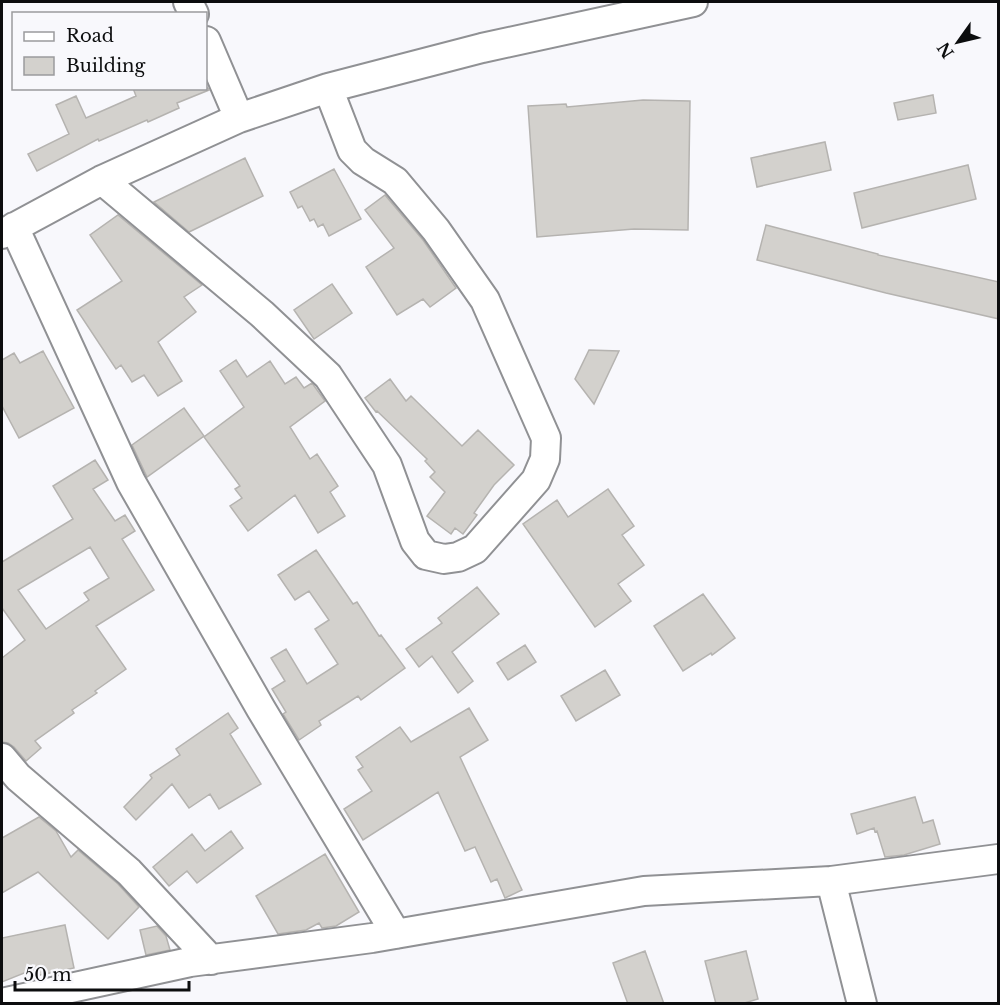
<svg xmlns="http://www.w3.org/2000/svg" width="1000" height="1005" font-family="'Libre Baskerville',serif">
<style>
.building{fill:#d3d1cd;stroke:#b5b3b0;stroke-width:1.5;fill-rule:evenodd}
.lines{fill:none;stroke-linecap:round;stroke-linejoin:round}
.street-casing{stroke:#909194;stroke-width:32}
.street{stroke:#fff;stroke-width:28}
</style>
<rect width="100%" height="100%" fill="#f8f8fc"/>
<path class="building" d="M133,88H208L209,90L177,103L179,108L148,122L147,120L99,141L98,139L37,171L28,154L69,134L56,105L76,96L86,118L136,96Z
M933,95L936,113L898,120L894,103Z
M643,100L690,101L688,230L634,229L537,237L528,106L566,104L567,107Z
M825,142L831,170L757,187L751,158Z
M245,158L263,196L189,232L154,202Z
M968,165L976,199L862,228L854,193Z
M334,169L361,219L329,236L323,224L318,227L314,219L310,221L302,206L298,208L290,192Z
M385,195L423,240L456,288L430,307L423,299L397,315L366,267L394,248L365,210Z
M118,215L202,285L184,297L196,312L158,342L182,381L158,396L144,375L132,382L121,365L116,369L77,310L122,281L90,235Z
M766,225L878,254V255L999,282V319L886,293L757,260Z
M332,284L352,313L314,339L294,310Z
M589,350L619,351L594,404L575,379Z
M43,351L74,408L19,438L2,406V360L14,353L20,363Z
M236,360L247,377L270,361L285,384L296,377L304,388L312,383L325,401L290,427L310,459L317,454L338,486L330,492L345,516L318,533L295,495L248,531L230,506L242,498L235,489L240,486L204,437L244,407L220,371Z
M390,379L406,401L411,396L462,446L478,430L514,465L494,485L474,513L477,515L463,534L455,528L451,534L427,516L445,492L430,477L435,472L425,461L427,459L377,411L376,412L365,398Z
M184,408L204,436L147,477L132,445Z
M95,460L108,480L93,489L115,521L125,515L135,531L122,539L154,590L96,626L126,669L95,691L97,693L72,710L74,713L35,741L41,748L26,761L14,747L8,743L2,742V658L25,640L2,608V562L73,519L53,486ZM90,547L109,578L84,593L89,600L46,629L18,590Z
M608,489L634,526L622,535L644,565L618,584L631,601L595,627L523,524L557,500L568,517Z
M316,550L353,604L357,602L379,636L381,635L405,668L361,700L358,696L319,721L321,725L299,740L283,714L286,712L272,689L285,681L271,658L286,649L307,684L338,664L315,629L329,620L309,591L295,600L278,575Z
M477,587L499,614L452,652L473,681L458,693L432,656L419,667L406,649L442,623L438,618Z
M703,594L735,638L712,655L711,653L683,671L654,626Z
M525,645L536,662L508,680L497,663Z
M605,670L620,695L576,721L561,696Z
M469,708L488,740L460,757L522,890L505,898L497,879L491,882L475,847L465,851L438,792L363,840L344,809L372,791L358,770L363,767L356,757L400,727L411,742Z
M228,713L238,728L230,734L261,784L219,809L210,794L189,808L172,784L136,820L124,807L152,778L150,775L180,755L176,749Z
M915,797L923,823L933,820L940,844L904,855L885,857L877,831L875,832L874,828L857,834L851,814Z
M39,817L56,831L71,857L78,850L118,884L139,907L108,939L38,872L2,893V838Z
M231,831L243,848L197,883L187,871L169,886L153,867L192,834L205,851Z
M325,854L359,912L336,926L322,928L319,923L306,930L278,934L256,896Z
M65,925L74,968L35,976L34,969L2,982V938Z
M157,926L166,936L170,950L146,955L140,930Z
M645,951L664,1004H628L613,963Z
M746,951L758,999L741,1004H716L705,961Z"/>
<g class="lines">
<defs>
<path id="street" d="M188,2L194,14
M206,41L239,118
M102,180L262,314L328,376L387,465L415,541L426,555L444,559L458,557L475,549L536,480L545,459L546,438L485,300L436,230L395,181L363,161L352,150L328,88
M14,227L131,482L261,709L396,934
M2,234L102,180L239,118L328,88L482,48L693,2
M2,758L18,777L129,872L211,960
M831,881L862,1004
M2,1003L190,962L372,938L644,891L831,881L998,859"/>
</defs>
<use href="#street" class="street-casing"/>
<use href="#street" class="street"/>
</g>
<rect width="1000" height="1005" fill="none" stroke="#0c0d0e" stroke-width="6"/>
<rect x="12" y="12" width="195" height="78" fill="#f8f8fc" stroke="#9a9a9d" stroke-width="1.5"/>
<rect x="24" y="32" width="30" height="9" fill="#ffffff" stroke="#9a9a9d" stroke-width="1.5"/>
<text x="66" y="42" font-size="18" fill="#0c0d0e">Road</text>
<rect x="24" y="57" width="30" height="18" fill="#d3d1cd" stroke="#9a9a9d" stroke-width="1.5"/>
<text x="66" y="72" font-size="18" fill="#0c0d0e">Building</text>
<g transform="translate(958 42) rotate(236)" stroke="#f8f8fc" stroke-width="4.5" paint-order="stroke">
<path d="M0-4.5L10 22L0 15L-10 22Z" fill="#0c0d0e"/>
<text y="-9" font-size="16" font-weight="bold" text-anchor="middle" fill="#0c0d0e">N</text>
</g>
<path d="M15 981v9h174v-9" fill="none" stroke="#0c0d0e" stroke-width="3"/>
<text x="24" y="981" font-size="18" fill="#0c0d0e" stroke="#f8f8fc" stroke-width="4.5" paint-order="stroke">50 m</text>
</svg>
